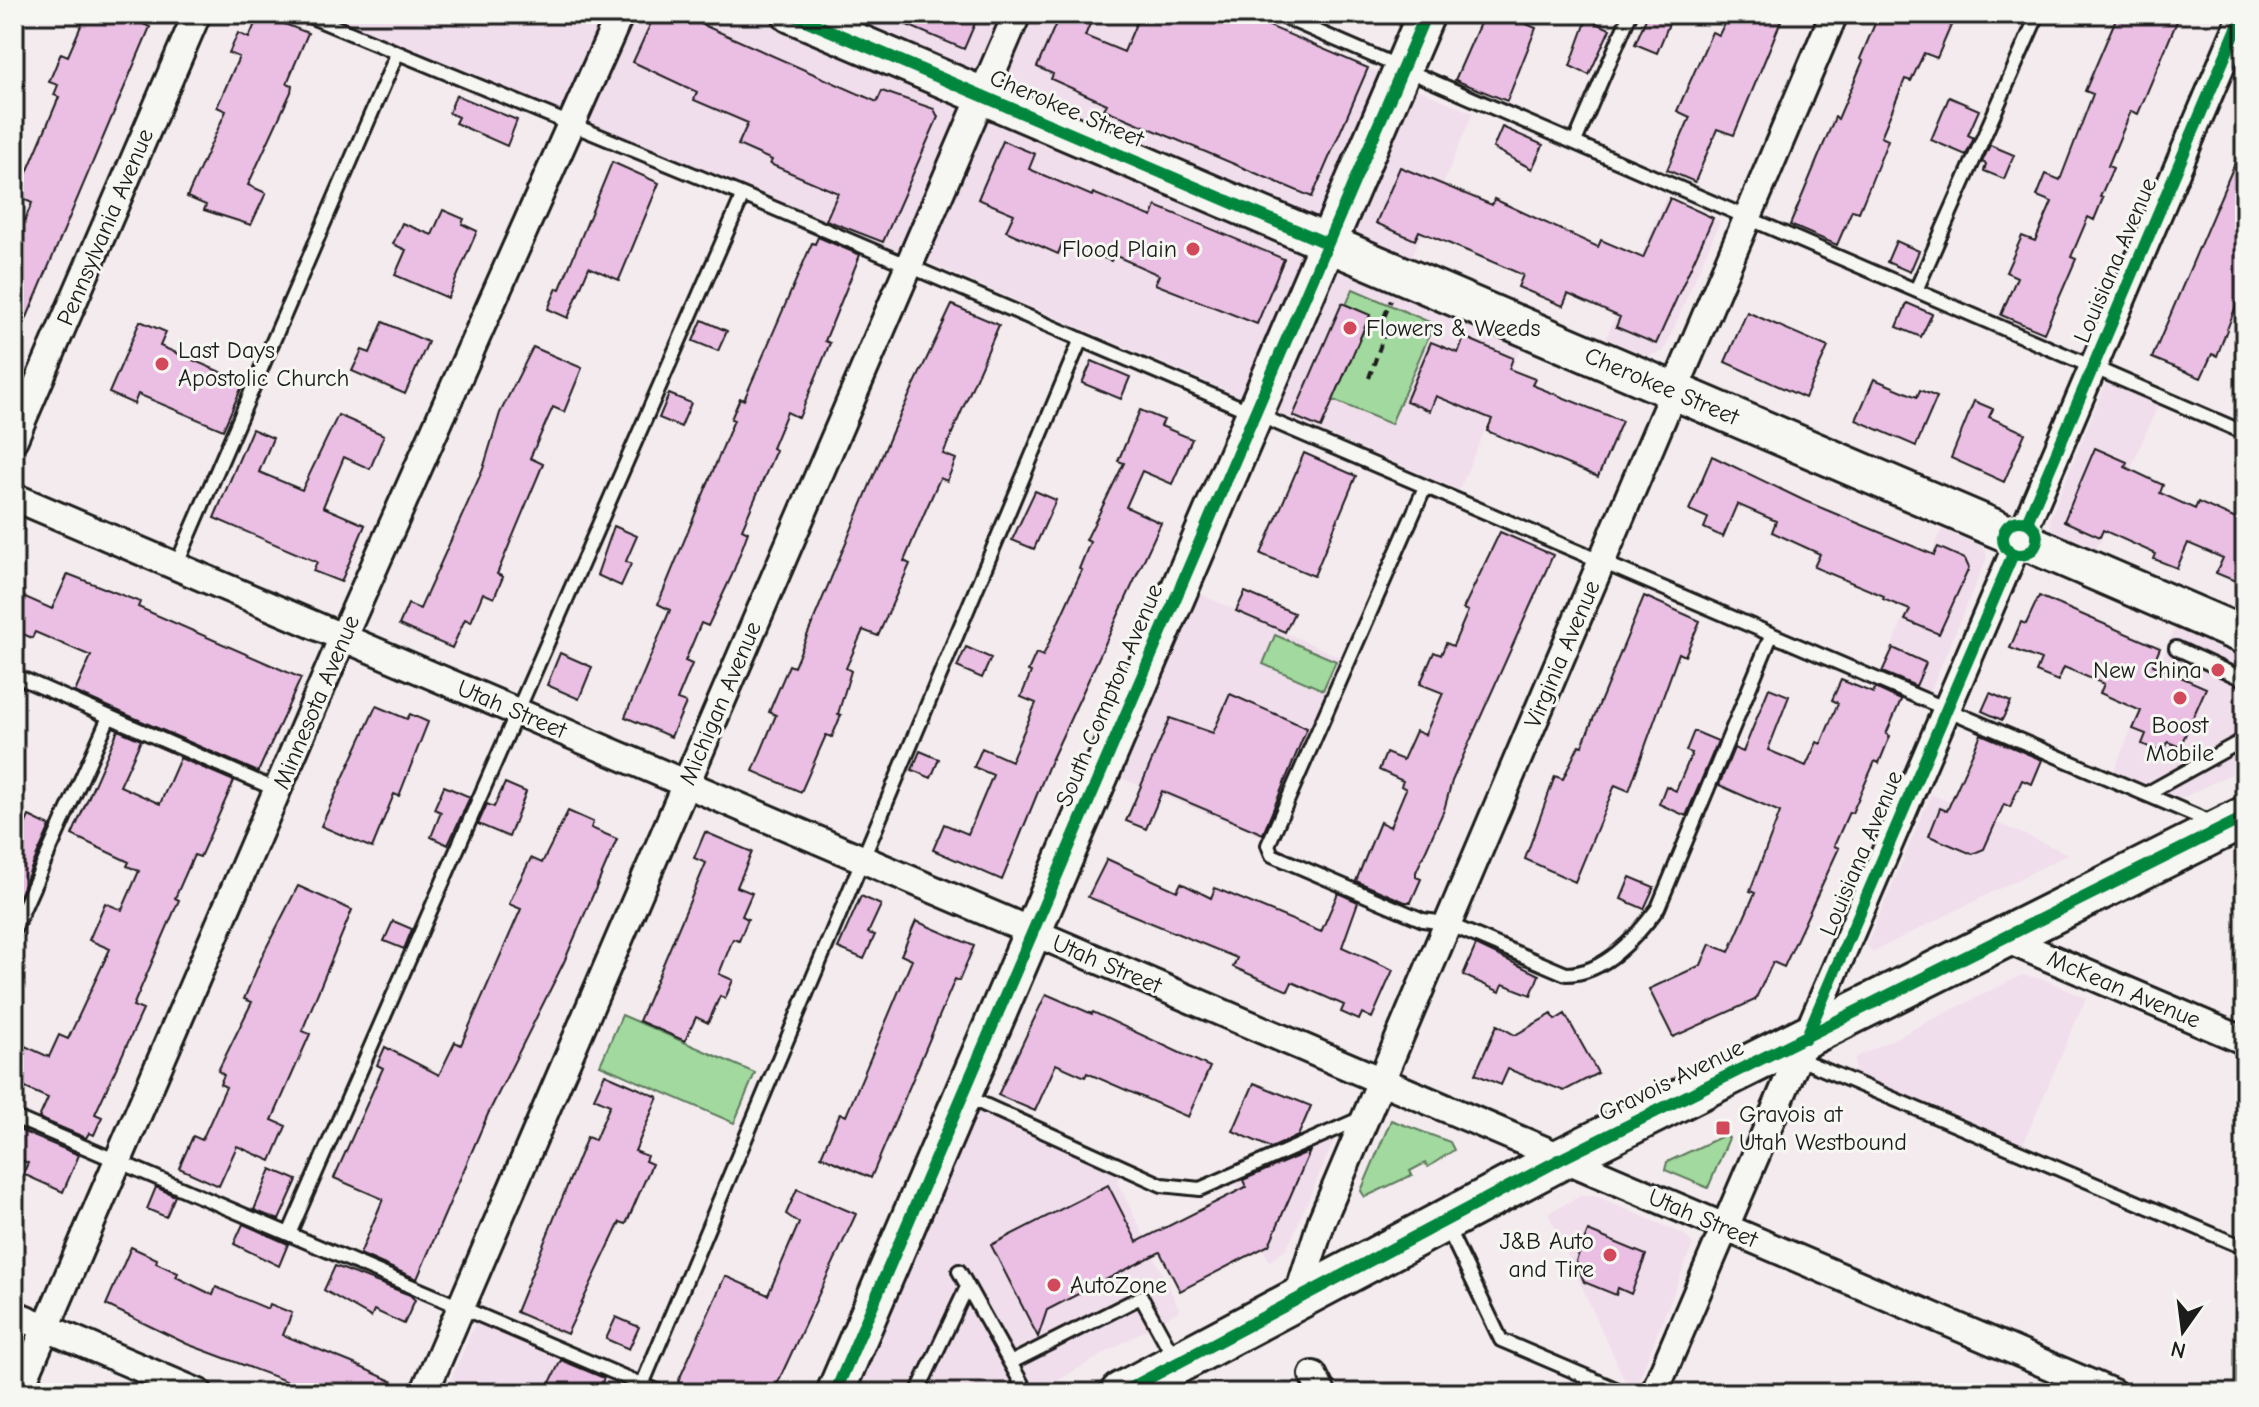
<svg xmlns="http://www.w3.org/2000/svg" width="2259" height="1407" font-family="'Comic Neue',sans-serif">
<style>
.built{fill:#f1deec}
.green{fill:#a1d99e;stroke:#5e7a5d;stroke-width:2}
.building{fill:#ebbfe4;stroke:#1c1c1c;stroke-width:2}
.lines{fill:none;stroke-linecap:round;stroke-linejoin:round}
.lane-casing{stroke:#1c1c1c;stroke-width:18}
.street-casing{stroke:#1c1c1c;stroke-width:32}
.secondary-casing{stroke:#1c1c1c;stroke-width:42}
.primary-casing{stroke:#1c1c1c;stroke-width:46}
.path{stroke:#1c1c1c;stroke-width:4;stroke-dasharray:8 6;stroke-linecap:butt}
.lane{stroke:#f6f6f2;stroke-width:12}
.street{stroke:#f6f6f2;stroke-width:26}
.secondary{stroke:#f6f6f2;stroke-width:36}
.primary{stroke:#f6f6f2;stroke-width:40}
.cycleway-casing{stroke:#f6f6f2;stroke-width:17}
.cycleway{stroke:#00873e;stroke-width:12}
.poi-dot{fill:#d1495b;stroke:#f6f6f2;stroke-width:3}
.labels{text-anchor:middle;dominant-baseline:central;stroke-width:6;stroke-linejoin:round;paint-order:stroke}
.street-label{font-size:24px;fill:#1c1c1c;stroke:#f6f6f2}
.poi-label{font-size:24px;fill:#1c1c1c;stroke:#f6f6f2;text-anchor:start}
</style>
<rect width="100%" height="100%" fill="#f4ebef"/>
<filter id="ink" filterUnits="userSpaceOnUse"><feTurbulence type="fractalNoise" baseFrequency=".0125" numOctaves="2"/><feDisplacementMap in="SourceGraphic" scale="16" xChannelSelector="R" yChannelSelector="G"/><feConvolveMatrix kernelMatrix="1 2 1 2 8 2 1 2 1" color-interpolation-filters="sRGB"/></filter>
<g filter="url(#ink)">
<path class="built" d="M328,14H1243L1473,113L1396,294L1521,347L1459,490L936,266Z
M1666,197L1720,221L1664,351L1648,356L1606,338Z
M2106,382L2158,405L2096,550L2053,531L2049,520Z
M1942,529L1981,546L1986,551V560L1929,694L1880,673Z
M1200,594L1340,657L1263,837L1121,778Z
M2176,626L2245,655V767L2176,801L2113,772Z
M1931,794L2069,854L1873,952L1868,946L1869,939Z
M2022,975L2043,979L2086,998L2023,1144L1855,1074V1058Z
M979,1108L1122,1172L1118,1183L1180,1310L1036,1393H856Z
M1326,1138L1334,1141L1287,1249L1269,1262L1234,1178Z
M1582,1195H1594L1685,1235L1693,1244L1636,1387L1626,1383L1548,1213Z
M476,1321L640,1393H445Z"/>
<path class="green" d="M1353,289L1434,324L1391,424L1333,400L1370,316L1346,305Z
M1275,635L1336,661L1323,690L1263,664Z
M622,1015L755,1073L734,1123L600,1065Z
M1391,1120L1450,1142L1454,1150L1428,1167L1425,1163L1410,1171L1412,1175L1365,1197L1361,1191Z
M1725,1135L1729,1138L1708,1188L1665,1170L1667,1162Z"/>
<path class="building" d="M86,14H121L150,27L14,348V246L32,203L17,196L59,97L54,95L58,85L49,82L61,53L68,56Z
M259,14L308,33L287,83L292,85L291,92L248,185L266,193L251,225L204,210L206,205L187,197L226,111L217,107L239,57L229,53L238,33L249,38Z
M655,14H706L701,24L877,102L882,91L934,109L938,117L883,242L826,220L838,193L770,164L772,160L738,145L748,123L694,100L697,92L633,62Z
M881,14H979L964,49Z
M1060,14H1094L1085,36L1124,52L1140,14H1241L1368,68L1312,197L1104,109L1107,104L1051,79L1053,74L1037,67Z
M1484,14H1502L1536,28L1507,101L1455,80Z
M1648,14H1673L1657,53L1635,44Z
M1729,14H1765L1781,21L1734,135L1717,129L1695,182L1667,170L1690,117L1677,111L1712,32L1719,35Z
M1879,14H1956L1937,58L1924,53L1911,81L1905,79L1881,137L1888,140L1868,190L1859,212L1852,210L1837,245L1790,225L1835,117L1838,119L1863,61L1860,59Z
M2118,14H2180L2138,114L2131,111L2108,166L2113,168L2100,197L2103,198L2094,220L2088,217L2071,257L2076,259L2044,333L2001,315L2017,277L2006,272L2022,236L2035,241L2052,202L2037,196L2046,174L2060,180L2093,94L2085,91Z
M1587,19L1610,29L1589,75L1570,66Z
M456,95L517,120L507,146L455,123L458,117L449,113Z
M1949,97L1979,110L1968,135L1974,138L1966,155L1931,140Z
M1502,127L1543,145L1532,169L1493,148Z
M1003,141L1035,154L1029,169L1092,196L1093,193L1152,217L1156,206L1284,259L1257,324L1155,284L1159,275L1114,255L1111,261L1063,241L1058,254L1006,231L1014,214L978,199Z
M2244,142L2245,282L2217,356L2212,354L2201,378L2152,358Z
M1990,145L2014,155L2004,179L1984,171L1986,164L1982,162Z
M612,162L659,183L619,280L589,267L568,318L548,309L557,288L560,289Z
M1400,167L1492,205L1494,199L1598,247L1601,240L1643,258L1670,198L1713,218L1656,344L1616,327L1620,317L1568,294L1563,306L1518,287L1523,275L1472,253L1419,231L1415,240L1376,223Z
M443,210L464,219L462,224L477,231L448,298L395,275L406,250L393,244L402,223L432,235Z
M818,237L860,255L825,341L830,343L799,418L787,412L772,448L776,450L742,529L748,532L732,575L708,626L701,623L685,661L692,664L677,700L686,703L671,737L625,717L670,610L658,604L734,420L731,419L740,398L744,400L812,243L815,244Z
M1896,241L1919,251L1910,272L1887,262Z
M1342,303L1370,315L1321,428L1293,416Z
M1907,303L1932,314L1921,337L1897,327Z
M952,305L999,325L943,454L956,459L947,481L940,478L924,514L904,561L910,564L878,636L863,630L846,668L851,671L838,714L841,715L832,737L826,735L801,792L753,771L776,715L769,712L789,665L794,667L892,432Z
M1747,312L1828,347L1805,398L1725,362Z
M702,320L727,331L718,351L693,341Z
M140,321L166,332L160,346L244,382L223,430L138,394L134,404L109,393Z
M383,322L428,342L405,394L352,371L362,350L370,353Z
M1464,337L1513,358L1509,369L1535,379L1532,385L1622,421L1598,477L1487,431L1492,419L1436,396L1430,411L1406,401L1431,342L1458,353Z
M533,347L582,368L564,412L553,407L530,458L543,464L497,574L503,577L494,598L483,593L471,622L465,619L452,648L399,625L408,604L420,609L483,469L500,413Z
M1092,361L1130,377L1121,399L1082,383Z
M1874,379L1917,397L1920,390L1937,397L1916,446L1856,420Z
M669,394L691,403L681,427L659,418Z
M1974,401L1993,409L1989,417L2025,433L2004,482L1951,458Z
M1140,410L1164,420L1161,426L1192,439L1172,484L1142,471L1126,507L1161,523L1049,765L1002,880L933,850L944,824L968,834L993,775L974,767L982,748L1011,761L1036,703L1021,697L1031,672L1028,671L1036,653L1043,656L1082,570L1079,569L1090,542L1086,540L1124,463L1118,461Z
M338,415L384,435L370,469L344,457L323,507L365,525L341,582L313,571L317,562L214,518L252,429L273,438L259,472L302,490Z
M2095,448L2127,462L2125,467L2163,485L2160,493L2195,509L2198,502L2245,523V585L2216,573L2223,558L2188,543L2177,568L2154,559L2156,554L2103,530L2100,537L2064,521Z
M1304,453L1356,476L1314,576L1261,554Z
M1712,456L1805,501L1934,555L1938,547L1965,559L1969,568L1939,634L1905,620L1910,610L1883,599L1884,596L1814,567L1820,554L1772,532L1776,521L1737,504L1723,537L1704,528L1708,518L1689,510Z
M1035,491L1056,500L1034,549L1012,540Z
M614,526L637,536L626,561L631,564L621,586L597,575Z
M1500,532L1553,555L1452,781L1444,810L1416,872V877L1421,879L1411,902H1405L1356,881L1380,822L1390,827L1406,789L1401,786L1403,781L1379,770L1386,753L1403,760L1416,731L1425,735L1443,693L1420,684L1434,652L1441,655L1446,643L1453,646L1468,611L1463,609Z
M68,574L140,602L138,607L301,678L258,772L75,692L91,656L35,632L32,638L14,630V592L52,609Z
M1245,592L1294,613L1285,632L1236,611Z
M1644,596L1700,621L1685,656L1679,653L1629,791L1615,785L1575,882L1525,859L1555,776L1563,779L1579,745L1582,746Z
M2039,596L2160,648L2153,665L2206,688L2180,747L2168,742L2163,753L2142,744L2146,734L2133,729L2141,711L2100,693L2104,684L2064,667L2058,681L2036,672L2041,660L2010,648L2021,622L2026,624Z
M966,647L991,658L982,678L957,667Z
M1893,648L1926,663L1916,686L1882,672Z
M560,653L592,667L579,699L547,685Z
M1841,680L1873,693L1875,688L1901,700L1886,734L1890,736L1879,763L1875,761L1852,813L1849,812L1834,846L1839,848L1784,967L1773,962L1755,1000L1673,1037L1649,989L1701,965L1710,944L1729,952L1755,893L1750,891L1780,812L1719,785L1734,748L1743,752L1769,688L1789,696L1768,750L1806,766L1817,742L1821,744L1838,703L1832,700Z
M1990,693L2011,702L2002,720L1982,711Z
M1230,694L1307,728L1263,834L1162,791L1146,829L1126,821L1170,718L1213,733Z
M376,706L407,719L410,714L428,722L399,796L394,794L372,848L321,826Z
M118,730L141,740L120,786L160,804L180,758L234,781L200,857L194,855L175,898L179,900L133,1006L143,1010L95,1114L102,1117L94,1135L89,1133L86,1138L39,1118L48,1098L14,1083V1041L49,1057L59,1035L68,1039L110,949L89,940L105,903L122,910L139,871L127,866L129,862L72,835Z
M1694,731L1718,741L1686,816L1659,804L1666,786L1676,791L1692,753L1686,751Z
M1981,734L2042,760L2032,784L2022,780L2010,807L2004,804L1984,849L1972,854L1929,836L1940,808L1947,811Z
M920,751L939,759L931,778L912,770Z
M505,783L526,792L509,837L478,824L487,804L494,807Z
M444,786L470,797L448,845L431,837L441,812L434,809Z
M568,811L593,822L591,828L617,839L564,962L488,1114L417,1279L360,1254L383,1199L334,1178L383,1068L377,1065L385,1047L439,1075L455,1042L461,1045L521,909L509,904L518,884L531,858L542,863Z
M29,816L50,826L14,907V850Z
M705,832L752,852L737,887L752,893L742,916L748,919L739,941L733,939L719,974L733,980L725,999L720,996L708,1023L696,1017L685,1041L639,1021L706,863L694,858Z
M1107,859L1177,891L1181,883L1211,898L1215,888L1321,932L1338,893L1358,902L1342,947L1393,970L1372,1018L1362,1013L1359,1020L1341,1012L1344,1005L1292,982L1288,991L1233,967L1237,958L1088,897Z
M1630,877L1654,887L1644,909L1621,899Z
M298,886L352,910L302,1031L310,1034L272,1120L286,1126L271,1161L237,1146L219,1186L179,1168L193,1136L202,1140L226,1087L220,1084L224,1075L218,1071L252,1002L244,999L263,954Z
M861,896L881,905L868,933L875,935L864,959L838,948Z
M393,921L412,929L404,949L384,941Z
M916,921L974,946L959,981L955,979L871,1178L821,1156L840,1113L846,1116L912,960L901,955Z
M1476,945L1539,975L1531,995L1503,984L1500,992L1463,975Z
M1046,994L1092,1014L1093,1012L1210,1067L1188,1117L1087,1073L1085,1077L1056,1064L1035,1111L998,1095Z
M1552,1014L1555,1020L1565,1014L1598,1073L1564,1091L1508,1069L1501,1085L1475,1074L1497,1025L1515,1035Z
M605,1074L658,1097L635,1151L647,1156L645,1161L652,1164L626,1224L620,1222L567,1334L516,1312L587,1137L595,1140L610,1105L594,1098Z
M1254,1083L1311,1106L1298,1136L1271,1148L1233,1131Z
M14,1128L79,1155L63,1192L23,1174L28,1163L14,1157Z
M1310,1151L1269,1245L1180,1291L1160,1252L1047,1310L1038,1337L991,1245L1108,1185L1137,1242L1246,1187L1243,1180Z
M271,1169L297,1180L279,1220L254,1210Z
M156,1187L175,1196L166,1217L147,1209Z
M797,1189L856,1214L773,1393H702L678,1382L725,1276L768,1295L799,1223L786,1214Z
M243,1224L288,1244L279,1266L234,1244Z
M1588,1231L1646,1255L1631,1294L1618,1288L1616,1295L1584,1282L1576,1261Z
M131,1247L157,1259L156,1263L178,1273L176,1277L213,1295L216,1287L268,1309L270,1304L292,1313L283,1335L352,1363L409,1389L408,1393H318L187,1344L106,1305Z
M335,1266L410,1295L415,1300L404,1324L374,1310L371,1317L324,1290Z
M616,1317L639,1327L629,1349L606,1339Z
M561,1360L604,1378L597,1393H545Z"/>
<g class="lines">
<defs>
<path id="lane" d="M304,14L743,195L2213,823
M1277,14L2245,433
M1575,142L1630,14
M1917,288L2038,14
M1425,487L1268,845L1272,855L1423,920L1446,923L1566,974C1605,974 1637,936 1658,908L1771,636
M176,566L397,54
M2176,648L2245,680
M14,675L277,790
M2146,794L2245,739
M14,930L109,717
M1797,1058L2245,1248
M965,1096L1162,1185L1200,1189L1364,1117
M14,1117L662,1393
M1447,1227L1501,1340L1625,1393
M289,1234L743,195
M959,1271L1027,1393
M1010,1363L1141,1297L1175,1359
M642,1385L1081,339
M917,1393L967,1287"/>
<path id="street" d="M14,439L197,14
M14,497L2113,1393
M2027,522L2243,14
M2003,938L2245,1041
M1298,1296L1322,1220L1834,14
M14,1314L199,1393
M1313,1375L1322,1393
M18,1393L343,637L620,14
M424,1393L1017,14
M1654,1393L2013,554"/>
<path id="secondary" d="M791,14L2004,532
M2036,546L2245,636
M835,1393L1426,14"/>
<path id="primary" d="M1121,1393L1561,1159L2245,817"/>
</defs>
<use href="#lane" class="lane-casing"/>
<use href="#street" class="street-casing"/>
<use href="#secondary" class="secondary-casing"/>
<use href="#primary" class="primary-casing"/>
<path class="path" d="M1369,378L1387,327L1381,325L1391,300"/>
<use href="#lane" class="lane"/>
<use href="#street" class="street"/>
<use href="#secondary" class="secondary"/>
<use href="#primary" class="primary"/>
<defs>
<path id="cycleway" d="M791,14L1326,243
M2003 538a17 17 0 1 1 34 0a17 17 0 1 1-34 0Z
M2027,522L2243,14
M1806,1038L2013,554
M835,1393L1426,14
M1121,1393L1561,1159L2245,817"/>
</defs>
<use href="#cycleway" class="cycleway-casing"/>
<use href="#cycleway" class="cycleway"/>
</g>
</g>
<g class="poi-dot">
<circle cx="1193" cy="249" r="8"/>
<circle cx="1350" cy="328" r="8"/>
<circle cx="162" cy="364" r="8"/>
<circle cx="2218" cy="670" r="8"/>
<circle cx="2180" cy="698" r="8"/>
<rect x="1715" y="1120" width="16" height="16" rx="4"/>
<circle cx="1610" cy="1255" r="8"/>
<circle cx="1054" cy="1285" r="8"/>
</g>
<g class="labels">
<g class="street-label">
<text transform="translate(1067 108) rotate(23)">Cherokee Street</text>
<text transform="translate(105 227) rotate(-67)">Pennsylvania Avenue</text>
<text transform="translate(2115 260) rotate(-67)">Louisiana Avenue</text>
<text transform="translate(1662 386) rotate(23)">Cherokee Street</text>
<text transform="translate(1562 654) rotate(-67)">Virginia Avenue</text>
<text transform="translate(1109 695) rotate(-67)">South Compton Avenue</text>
<text transform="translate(316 702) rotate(-67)">Minnesota Avenue</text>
<text transform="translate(720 703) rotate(-67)">Michigan Avenue</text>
<text transform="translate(512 709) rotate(23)">Utah Street</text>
<text transform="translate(1861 853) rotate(-67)">Louisiana Avenue</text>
<text transform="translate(1107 964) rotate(23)">Utah Street</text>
<text transform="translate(2124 989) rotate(23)">McKean Avenue</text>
<text transform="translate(1671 1080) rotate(-26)">Gravois Avenue</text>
<text transform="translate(1703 1218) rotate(23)">Utah Street</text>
</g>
<g class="poi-label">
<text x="1177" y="249" text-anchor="end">Flood Plain</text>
<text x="1366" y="328">Flowers &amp; Weeds</text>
<text x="178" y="350">Last Days<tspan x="178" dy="28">Apostolic Church</tspan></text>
<text x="2202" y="670" text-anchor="end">New China</text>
<text x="2180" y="725" text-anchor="middle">Boost<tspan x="2180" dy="28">Mobile</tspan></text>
<text x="1739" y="1114">Gravois at<tspan x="1739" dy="28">Utah Westbound</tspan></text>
<text x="1594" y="1241" text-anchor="end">J&amp;B Auto<tspan x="1594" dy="28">and Tire</tspan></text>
<text x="1070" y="1285">AutoZone</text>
</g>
</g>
<rect width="2259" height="1407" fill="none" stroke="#f6f6f2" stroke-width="48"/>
<rect x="24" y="24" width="2211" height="1359" fill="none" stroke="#1c1c1c" stroke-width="3" filter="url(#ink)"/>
<g transform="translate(2183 1331) rotate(194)" stroke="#f6f6f2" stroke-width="6" paint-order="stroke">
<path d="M0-6L14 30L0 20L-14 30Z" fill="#1c1c1c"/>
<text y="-12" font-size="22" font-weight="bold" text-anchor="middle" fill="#1c1c1c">N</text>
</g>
</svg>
